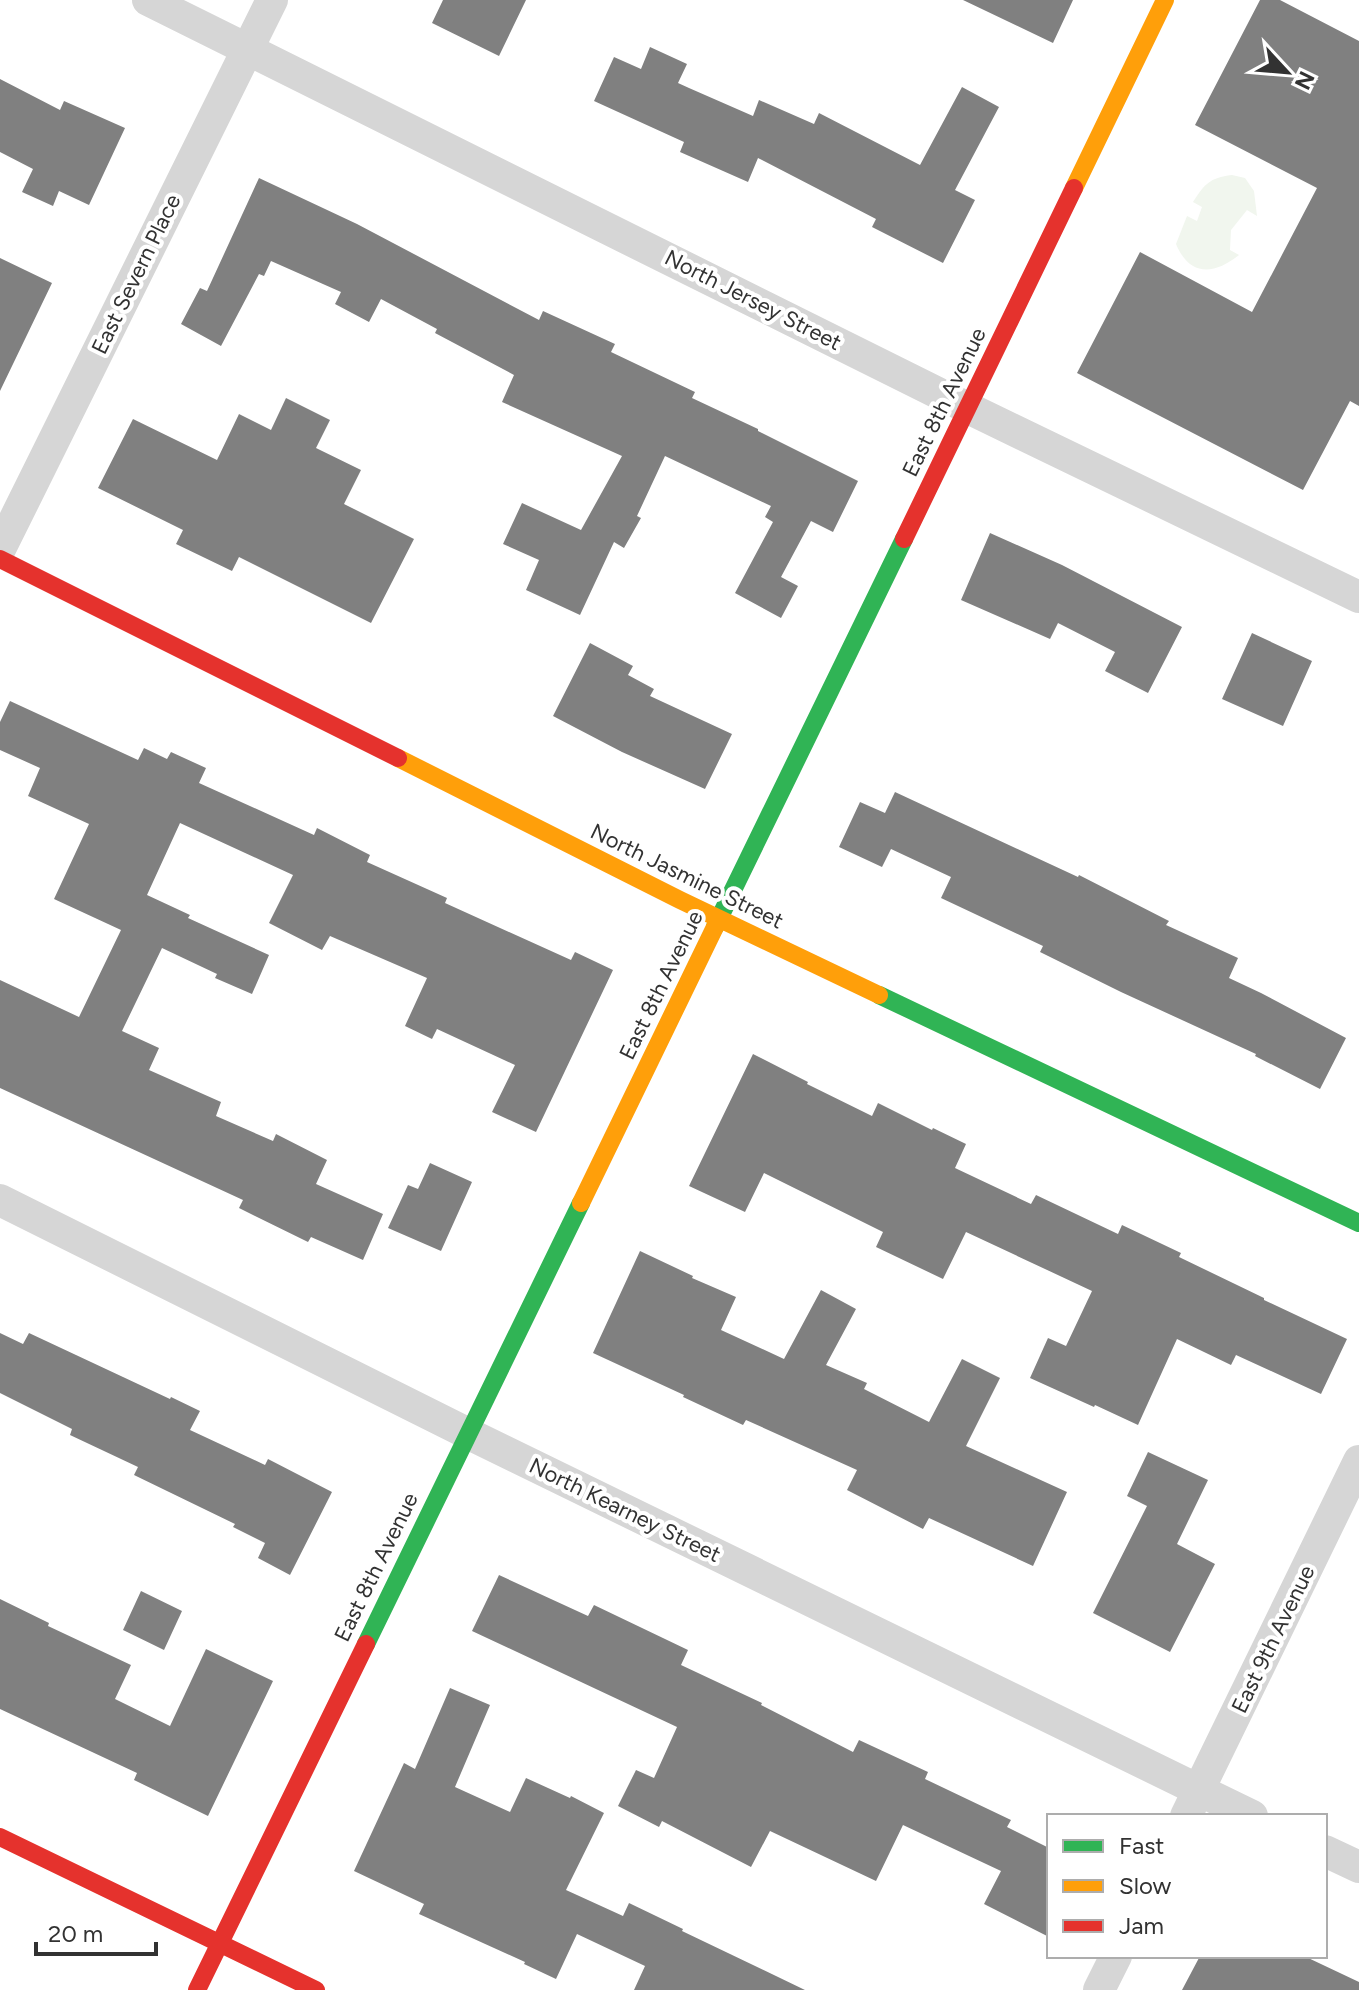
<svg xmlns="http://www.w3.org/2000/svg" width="1359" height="1990" font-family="Figtree,sans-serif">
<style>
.green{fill:#f1f6ee}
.building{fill:#808080}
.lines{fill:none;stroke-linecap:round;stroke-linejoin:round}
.street{stroke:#d6d6d6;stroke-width:32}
.fast{stroke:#30b455;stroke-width:18}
.slow{stroke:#ff9f0a;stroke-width:18}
.jam{stroke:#e5322d;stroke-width:18}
.labels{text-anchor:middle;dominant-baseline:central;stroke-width:8;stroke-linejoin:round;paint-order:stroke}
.street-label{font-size:22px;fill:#323232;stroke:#fff}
</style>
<rect width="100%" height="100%" fill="#fff"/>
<path class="green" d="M1232,175L1245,178L1254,191L1257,216L1247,210L1231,230L1230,250L1239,255C1214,275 1190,277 1176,244L1187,216L1197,221L1202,207L1193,202C1205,184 1209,178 1232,175Z"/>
<path class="building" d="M443,0H526L499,56L432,23Z
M963,0H1073L1053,43Z
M1260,0H1280L1359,41V406L1350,401L1303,490L1077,373L1140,252L1252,312L1317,188L1195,125Z
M650,47L687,64L678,83L689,88L753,116L759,100L814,124L819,113L920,165L962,87L999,107L955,190L975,200L943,263L872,227L876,219L758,158L748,182L680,152L684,142L594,101L614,57L641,69Z
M0,79L60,110L64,101L125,128L89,205L59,191L53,206L22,192L33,169L0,152Z
M259,178L357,224L539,320L543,311L615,344L611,352L695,392L692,398L758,429V431L858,481L833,532L811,521L781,577L798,586L781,618L735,593L773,522L765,517L771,506L665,456L637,516L641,518L624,548L614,542L580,615L526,590L539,560L503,544L522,503L581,530L622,456L502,402L514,375L435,333L437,329L381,299L369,322L335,304L341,292L271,261L264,276L259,274L221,346L181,324L200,288L207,291Z
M0,258L52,283L0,391Z
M286,398L330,420L316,448L361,470L344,504L414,539L371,623L239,557L232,571L176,544L183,530L98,488L133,419L217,460L239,414L271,430Z
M990,533L1062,565L1182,627L1148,693L1105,671L1115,652L1058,623L1050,639L961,600Z
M1252,633L1312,661L1283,726L1222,699Z
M590,643L633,666L628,675L654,689L650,696L732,734L705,789L622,752L553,716Z
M10,701L138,760L144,748L167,759L171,752L206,768L199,783L314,835L317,828L370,855L367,862L447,898L445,903L571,960L575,952L613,970L536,1132L492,1112L515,1065L437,1029L432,1039L405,1026L427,978L330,936L322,950L269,923L293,875L180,823L147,895L190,915L188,918L269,955L252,994L215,978L217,974L162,948L122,1031L159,1048L149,1070L221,1102L216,1116L273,1141L276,1134L327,1160L316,1184L383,1214L363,1260L311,1237L308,1242L239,1208L243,1200L0,1088V980L79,1017L121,930L54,899L89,824L28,796L40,768L0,750V722Z
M895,792L1078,877L1079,875L1169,921L1166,925L1238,958L1229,978L1261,993L1346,1038L1320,1089L1255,1056L1256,1054L1121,992L1040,952L1043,946L941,898L951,877L891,849L882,867L839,847L860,802L885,813Z
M753,1054L808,1082L807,1084L872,1116L878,1103L932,1130L933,1128L966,1144L955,1168L1031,1204L1036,1195L1118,1234L1122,1225L1181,1253L1179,1257L1264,1298V1300L1347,1339L1321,1394L1236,1355L1231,1365L1177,1339L1138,1425L1095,1405L1094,1407L1030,1378L1048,1338L1066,1346L1092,1291L966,1232L943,1279L876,1247L883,1232L764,1173L745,1212L689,1186Z
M430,1163L472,1182L441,1251L388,1228L408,1185L418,1189Z
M640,1251L693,1276L692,1278L736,1297L721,1330L784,1359L821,1290L856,1309L826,1365L867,1383L864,1389L929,1422L962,1359L1000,1378L966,1446L1067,1492L1033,1566L929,1518L923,1529L847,1490L857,1470L746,1420L743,1425L683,1397L684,1395L593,1353Z
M0,1333L23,1344L29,1333L170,1399L171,1397L200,1411L190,1430L265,1465L268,1459L332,1492L290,1575L258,1558L265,1543L233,1527L235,1524L134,1475L138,1467L70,1435L72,1429L0,1393Z
M1148,1452L1208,1480L1177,1544L1215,1564L1170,1652L1093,1613L1147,1506L1127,1496Z
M499,1575L588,1616L594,1605L688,1650L681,1665L762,1703L761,1705L853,1752L859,1740L928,1772L925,1779L1011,1820L1007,1827L1049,1848V1937L984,1904L1001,1871L903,1825L876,1881L770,1831L751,1867L662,1821L659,1827L618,1806L636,1770L654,1778L677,1727L472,1631Z
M141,1591L182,1611L164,1650L123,1630Z
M0,1599L49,1623L48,1626L131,1665L115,1699L170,1726L206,1649L273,1681L208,1816L134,1780L137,1773L0,1709Z
M450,1688L490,1705L455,1787L510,1812L526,1778L570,1798L571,1796L604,1813L566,1890L623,1916L629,1903L683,1929L682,1931L805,1990H634L645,1966L577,1934L556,1979L524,1964L525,1962L419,1914L424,1904L354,1871L404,1763L415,1769Z
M1200,1956H1304L1359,1982V1990H1182Z"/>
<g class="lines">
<path class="street" d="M148,0L968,408L1359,597
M0,549L272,0
M0,1200L467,1433L1252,1816
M1186,1816L1359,1461
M1325,1851L1359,1867
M1099,1990L1116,1956"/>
<path class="fast" d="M715,927L904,539
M879,995L1359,1223
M366,1644L581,1203"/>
<path class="slow" d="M1074,188L1165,0
M398,758L680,900L879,995
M581,1203L715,927"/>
<path class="jam" d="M904,539L1074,188
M0,559L398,758
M0,1837L316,1990
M197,1990L366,1644"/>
</g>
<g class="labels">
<g class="street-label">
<text transform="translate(136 274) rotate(-64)">East Severn Place</text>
<text transform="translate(753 300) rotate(27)">North Jersey Street</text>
<text transform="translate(944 402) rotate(-64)">East 8th Avenue</text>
<text transform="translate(687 876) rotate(26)">North Jasmine Street</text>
<text transform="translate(661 985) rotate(-64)">East 8th Avenue</text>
<text transform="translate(625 1510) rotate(26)">North Kearney Street</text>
<text transform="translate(376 1567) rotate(-64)">East 8th Avenue</text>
<text transform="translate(1273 1639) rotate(-64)">East 9th Avenue</text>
</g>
</g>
<rect x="1047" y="1814" width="280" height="144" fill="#ffffff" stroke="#adadad" stroke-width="2"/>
<rect x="1063" y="1840" width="40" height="12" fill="#30b455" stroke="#adadad" stroke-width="2"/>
<text x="1119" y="1854" font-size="24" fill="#323232">Fast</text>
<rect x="1063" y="1880" width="40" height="12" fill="#ff9f0a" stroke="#adadad" stroke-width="2"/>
<text x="1119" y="1894" font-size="24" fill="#323232">Slow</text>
<rect x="1063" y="1920" width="40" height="12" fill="#e5322d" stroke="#adadad" stroke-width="2"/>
<text x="1119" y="1934" font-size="24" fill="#323232">Jam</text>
<g transform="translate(1287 72) rotate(116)" stroke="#ffffff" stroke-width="6" paint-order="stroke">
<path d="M0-6L14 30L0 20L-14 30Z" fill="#323232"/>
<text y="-12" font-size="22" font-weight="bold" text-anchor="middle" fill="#323232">N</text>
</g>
<path d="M36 1942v12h120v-12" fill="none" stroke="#323232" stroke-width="4"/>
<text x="48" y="1942" font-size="24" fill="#323232" stroke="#ffffff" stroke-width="6" paint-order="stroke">20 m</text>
</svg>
